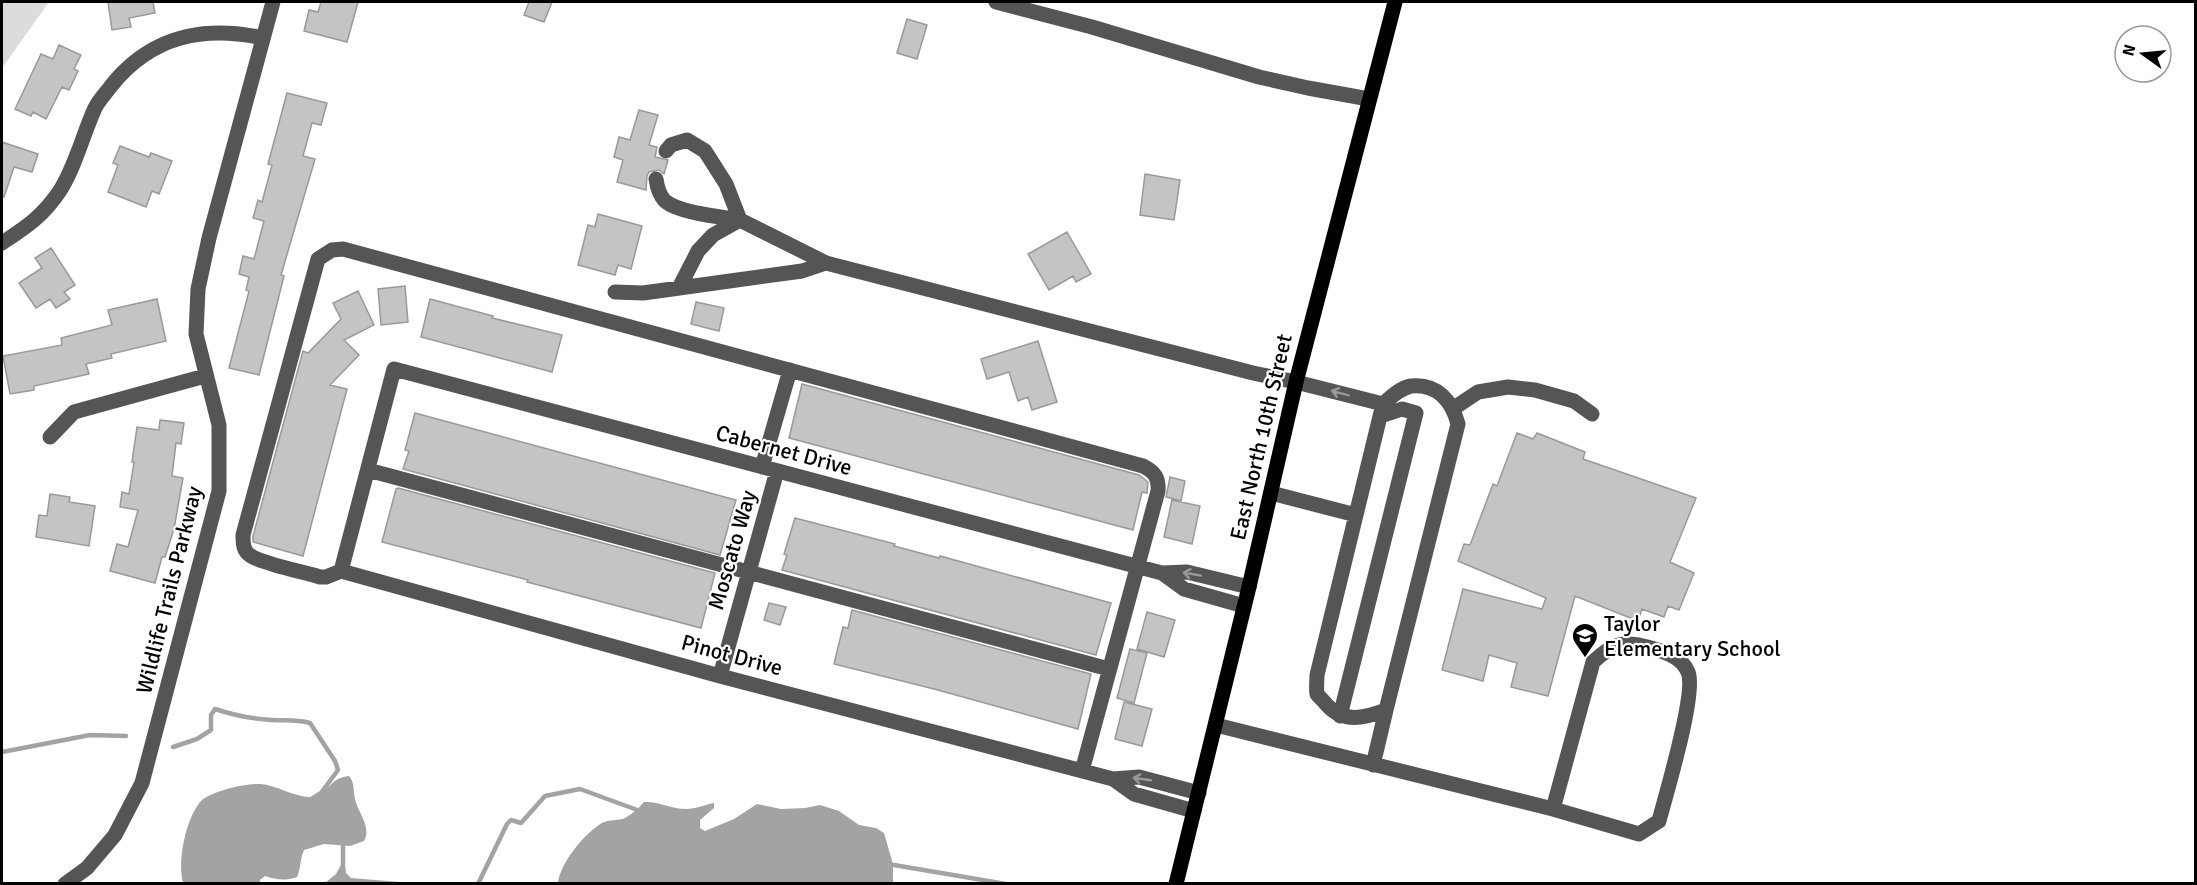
<svg xmlns="http://www.w3.org/2000/svg" width="2197" height="885" font-family="Signika,sans-serif">
<style>
.green{fill:#dcdcdc}
.water{fill:#a3a3a3}
.lines{fill:none;stroke-linecap:round;stroke-linejoin:round}
.stream{stroke:#a3a3a3;stroke-width:4.5}
.building{fill:#c4c4c4;stroke:#999;stroke-width:1.5}
.minor{stroke:#555;stroke-width:15}
.major{stroke:#000;stroke-width:15}
.oneway{stroke:#999}
.labels{text-anchor:middle;dominant-baseline:central;stroke-width:4.5;stroke-linejoin:round;paint-order:stroke}
.street-label{font-size:22px;fill:#000;stroke:#fff}
.poi-label{font-size:22px;fill:#000;stroke:#fff;text-anchor:start}
</style>
<rect width="100%" height="100%" fill="#fff"/>
<path class="green" d="M2,2H49L2,68Z"/>
<path class="water" d="M349,776C355,783 353,790 355,799C358,813 372,827 364,841L350,846L324,844L304,850C300,859 301,868 297,877C285,881 276,880 265,876L260,880V883H183C177,862 186,816 202,800C213,791 246,783 260,784C276,785 295,797 309,797C327,796 330,777 349,776Z
M644,802C658,801 671,809 686,809C695,809 705,805 714,803V808L700,820V828L705,831L734,819L757,804L781,809L805,808L820,805L839,811L859,825L876,828L884,833L893,864V883H558C560,863 585,833 602,823C609,819 619,821 625,818C632,814 639,808 644,802Z
M341,865L345,866L346,873L351,878L412,883H325L336,874Z"/>
<g class="lines">
<path class="stream" d="M173,747L197,739L211,730V715L215,709C233,715 252,719 272,720C286,721 295,719 310,723L335,761L338,770L321,793L313,798
M2,752L90,735L126,736
M888,864L1006,884
M343,884V841
M478,884L507,824L511,820L521,823L545,796L580,789L640,811"/>
</g>
<path class="building" d="M108,2H153L155,13L129,18L131,27L112,30Z
M321,2H358L347,42L304,31L309,10L318,12Z
M529,2H552L544,22L524,15Z
M907,19L927,25L917,59L897,53Z
M59,45L81,55L74,69L78,71L69,90L62,87L46,119L33,112L31,116L15,109L41,54L53,59Z
M287,93L327,103L321,125L312,123L303,156L315,159L281,275L284,276L259,375L229,368L249,291L246,290L249,277L239,274L243,256L254,259L264,221L253,218L258,200L262,202L272,165L268,164Z
M639,110L658,115L649,145L657,147L655,157L668,160L664,174L659,170L649,172L647,176L646,190L617,182L623,160L614,157L619,137L630,140Z
M2,142L38,154L32,172L14,167L4,197H2Z
M120,146L149,157L151,153L172,161L159,194L152,191L146,207L108,192L118,165L113,163Z
M1145,174L1180,180L1174,220L1140,215Z
M598,214L642,226L631,269L618,265L615,275L578,265L588,225L595,227Z
M1067,232L1091,274L1076,282L1073,276L1049,290L1028,254Z
M51,248L75,285L64,292L70,299L56,308L50,299L36,308L19,283L42,268L35,258Z
M405,286L408,322L381,325L378,289Z
M358,291L374,325L344,340L359,355L330,385L347,389L303,556L253,542V536L303,351L308,353L341,319L333,303Z
M157,299L166,341L111,354L112,358L86,364L89,374L34,386V390L10,394L3,356L62,345L61,338L112,325L108,310Z
M430,299L493,316L492,318L562,335L552,372L421,337Z
M696,302L724,308L719,331L691,324Z
M1038,341L1057,402L1032,410L1028,397L1018,401L1009,372L987,379L981,359Z
M802,384L1139,475L1148,482L1147,493L1142,492L1133,530L789,438Z
M415,413L736,500L720,555L403,469L409,451L405,450Z
M160,420L184,423L181,444L176,443L172,476L183,478L174,529L165,557H162L155,583L110,571L117,544L128,547L138,510L120,507L122,492L129,494L134,462H132L137,427L159,430Z
M1517,433L1533,439L1537,433L1585,452L1583,459L1696,498L1670,562L1694,573L1679,610L1668,606L1664,617L1642,609L1638,621L1575,596L1548,696L1511,687L1517,663L1489,655L1483,681L1442,670L1463,589L1542,609L1546,598L1458,561L1464,544L1470,545L1493,484L1497,486Z
M1170,477L1185,481L1181,501L1166,497Z
M398,488L715,573L701,628L527,582L528,580L382,542L396,489Z
M50,494L70,497L69,502L95,506L89,546L36,537L39,515L47,516Z
M1172,500L1200,506L1192,544L1164,537Z
M795,518L895,544L894,546L939,558L940,556L1111,603L1096,655L782,570L787,555L784,554Z
M769,603L786,607L780,625L764,620Z
M852,610L1091,674L1078,729L934,689L834,664L843,627L848,628Z
M1147,612L1175,620L1164,657L1137,649Z
M1130,649L1147,653L1134,703L1117,698Z
M1124,702L1152,709L1142,746L1115,739Z"/>
<g class="lines">
<path class="minor" d="M996,2L1092,27L1259,77L1308,88L1369,99
M666,151L671,145L687,140L705,151L726,184L740,220L826,263L1253,373L1296,382L1383,404
M656,179C657,186 659,195 665,201C679,213 721,217 740,220
M2,243C26,227 42,217 59,192C75,168 83,134 95,108C99,100 106,93 111,86C151,36 203,25 263,38
M679,288L698,251L713,235L740,220
M615,292L643,293L665,290L802,271L826,263
M1454,408L1478,392L1508,387L1535,390L1574,401L1592,414
M50,437L74,412L205,376
M762,467L790,370
M368,470L1109,669
M1271,493L1356,515L1383,404C1391,397 1400,388 1411,386C1437,383 1452,401 1458,424L1386,710C1365,718 1343,724 1326,704C1324,701 1319,697 1317,694C1316,688 1317,680 1317,675L1356,515
M341,571L326,577H320C304,572 263,564 251,556C243,551 243,544 243,535L318,259L332,250L343,249L1143,466C1155,472 1159,478 1158,491L1082,771
M341,571L394,369L1162,573
M341,571L720,676L1113,779
M1244,606L1184,589L1162,573L1187,572L1249,587
M720,676L777,471
M1340,716L1416,413L1402,409L1381,416
M1216,725L1553,809L1639,834L1659,821C1666,794 1697,692 1688,672C1682,657 1665,652 1651,648C1624,640 1613,643 1593,662L1553,809
M1373,765L1386,710
M1194,811L1134,794L1113,779L1139,777L1199,793
M65,884L87,868L115,835L142,783L219,491V425L196,334L198,289L209,238L273,2"/>
<path class="major" d="M1176,884L1249,587L1296,382L1395,2"/>
</g>
<defs><path id="oneway-shaft" d="M-6 0H5M1.5-3L5.5 0L1.5 3" fill="none" stroke-width="1.6" stroke-linecap="round" stroke-linejoin="round" transform="scale(1.5)"/></defs>
<g class="oneway">
<use href="#oneway-shaft" transform="translate(1340 393) rotate(-165)"/>
<use href="#oneway-shaft" transform="translate(1192 574) rotate(-170)"/>
<use href="#oneway-shaft" transform="translate(1142 779) rotate(-172)"/>
</g>
<defs>
<symbol id="school-pin" viewBox="-11 -11 22 30"><path d="M0 17L-7.5 6A9.5 9.5 0 1 1 7.5 6Z" fill="#000" stroke="#fff"/><path d="M0-5L7-2L0 1L-7-2ZM-4 1L0 2.5L4 1V4Q0 6-4 4Z" fill="#fff"/></symbol>
</defs>
<g fill-rule="evenodd">
<use href="#school-pin" x="1570" y="621" width="30" height="40"/>
</g>
<g class="labels">
<g class="street-label">
<text transform="translate(1261 437) rotate(-77)">East North 10th Street</text>
<text transform="translate(784 450) rotate(15)">Cabernet Drive</text>
<text transform="translate(732 550) rotate(-74)">Moscato Way</text>
<text transform="translate(169 590) rotate(-76)">Wildlife Trails Parkway</text>
<text transform="translate(732 655) rotate(15)">Pinot Drive</text>
</g>
<g class="poi-label">
<text x="1604" y="623">Taylor<tspan x="1604" dy="25">Elementary School</tspan></text>
</g>
</g>
<rect width="2197" height="885" fill="none" stroke="#000000" stroke-width="6"/>
<g transform="translate(2143 54) rotate(285)"><circle r="28" fill="#ffffff" stroke="#999999" stroke-width="1.5"/>
<path d="M0-4.5L10 22L0 15L-10 22Z" fill="#000000"/>
<text y="-9" font-size="16" font-weight="bold" text-anchor="middle" fill="#000000">N</text>
</g>
</svg>
